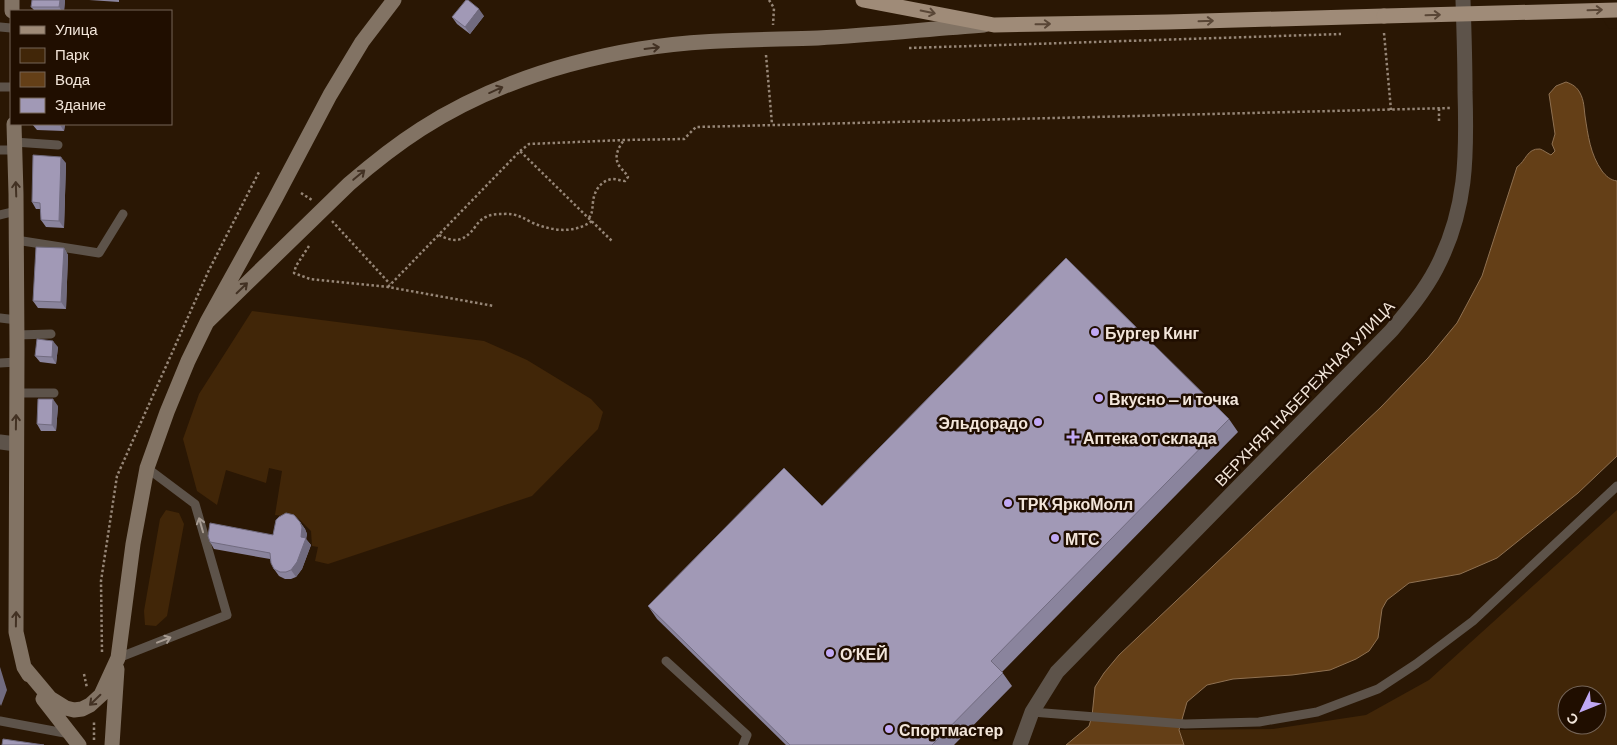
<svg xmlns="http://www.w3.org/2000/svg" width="1617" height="745" font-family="Barlow,sans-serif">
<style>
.green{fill:#412608;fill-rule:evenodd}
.water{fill:#643f17;stroke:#8f7152}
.pier{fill:#2a1704}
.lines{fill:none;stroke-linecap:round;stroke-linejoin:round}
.path{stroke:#968677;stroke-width:2.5;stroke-dasharray:2.5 2.5;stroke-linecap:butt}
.lane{stroke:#5d534a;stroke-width:9}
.street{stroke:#5d534a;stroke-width:15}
.secondary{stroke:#827364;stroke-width:15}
.primary{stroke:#9f8b78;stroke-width:15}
.primary-bridge{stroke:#9f8b78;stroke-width:15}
.wall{fill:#8a849d}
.shaded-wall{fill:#716b7f}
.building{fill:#a199b6;stroke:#716b7f}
.oneway{stroke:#594636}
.oneway2{stroke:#423123}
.oneway3{stroke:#a89c92}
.poi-dot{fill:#c0a8f4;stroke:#200e00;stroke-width:2}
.labels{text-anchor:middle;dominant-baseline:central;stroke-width:5;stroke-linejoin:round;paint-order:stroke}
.poi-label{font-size:16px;font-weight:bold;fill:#f3e6da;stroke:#200e00;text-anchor:start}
.street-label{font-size:16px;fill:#f3e6da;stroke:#200e00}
</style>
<rect width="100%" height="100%" fill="#2a1704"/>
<path class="green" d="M252,311L484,341L527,360L591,399L603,412L598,429L532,496L328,564L315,561L318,547L312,546L311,531L298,518L275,515L282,471L269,468L266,483L226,470L217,505L197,491L183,439L199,394Z
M166,510L179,513L184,524L167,616L156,626L145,625L144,611L160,519Z
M1617,510V745H1184L1179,730L1273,729L1366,715L1429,680ZM1567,695H1597V725H1567Z"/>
<path class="water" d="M1566,82C1572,84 1577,87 1580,93C1584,100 1584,108 1585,116C1588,135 1590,154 1602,171C1606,176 1610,180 1617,181V456L1578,493L1497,558L1460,574L1409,583L1387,600L1382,609L1378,638L1369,651L1356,659L1330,670L1292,675L1233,679L1207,685L1187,702L1179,730L1184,745H1066L1089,726L1092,716L1095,687L1104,673L1119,655L1381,407L1428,358L1457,323L1482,276L1517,167C1526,161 1527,148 1540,149C1543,150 1547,153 1551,155L1555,151L1552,144L1555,134L1549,94L1556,86Z"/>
<path class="pier" d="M1591,0H1617V28L1609,29Z"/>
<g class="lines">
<path class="path" d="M769,0L774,8L773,25
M1384,33L1391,110
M909,48L1341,34
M766,55L772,124
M1439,121V108
M520,151L529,144L624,140L684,139L696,127L1450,108
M301,193L312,200
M589,218C593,212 592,209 593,202C594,191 601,180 613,179C617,179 621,181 625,181L628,177C626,173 623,171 620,167C613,158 618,148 624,140
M332,221L390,284
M439,235C454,243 464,242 475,227C478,223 481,219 486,217C491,214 498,214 504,214C516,213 523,218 533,223C552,231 574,234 592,221
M309,246L296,266L294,273L310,279L388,287L494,306
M388,287L520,151L613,242
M102,652L101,581L117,476L209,270L259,172
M84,674L87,688
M94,740V720"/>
<path class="lane" d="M0,27L11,28
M0,87H11
M14,142L58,145
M0,150H14
M0,215L16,211
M16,240L99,253L123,214
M0,318L17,320
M17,335L51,334
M0,363L17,362
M17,393H54
M118,658L227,615L195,504L147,468
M666,661L747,735L743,745
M1032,712L1185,724L1259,722L1317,712L1378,689L1416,664L1473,621L1617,486
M0,721L70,734"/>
<path class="street" d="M0,442L16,444
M1020,745L1032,712L1057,672L1391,331C1407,312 1424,292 1436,269C1467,210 1467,156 1465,91C1465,61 1464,30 1463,0"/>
<path class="secondary" d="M12,0V11
M14,124L16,194L17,348L16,632L24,667L29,675
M207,322L349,184C372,164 396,145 421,129C488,86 563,62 640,49C699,39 759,40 818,38C873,35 929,29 984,25
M24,667L50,698L66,708L74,710L82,709L90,705L101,695L118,658L133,544L147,468L167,412L188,361L207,322L275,199L330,95L362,42L394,0
M43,699L79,745
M112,745L117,669"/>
<path class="primary" d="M863,0L994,25L1167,22L1384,16"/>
<path class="primary-bridge" d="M1384,16L1617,10"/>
</g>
<path class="wall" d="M65,0L64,11H35L31,7Z
M89,0H119V2Z
M484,16L470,34L457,24L452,17Z
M32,124H65L64,131L37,130Z
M66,163L64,228L46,227L41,220V209H36L32,202Z
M64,248L68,255L66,309L38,308L33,301Z
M58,347L56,364L40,362L35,356Z
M58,406L56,431H41L37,424Z
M1229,419L1238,432L1002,672L1012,686L954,745H786L657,619L648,606L822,506Z
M300,522L305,529L307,534L306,539L311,545L302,569L296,577L291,579H285L279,576L274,569L270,559L214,549L210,542L273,535Z"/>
<path class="shaded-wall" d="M60,0H65L64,11H62L59,7Z
M479,9L484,16L470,34L465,27Z
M60,124H65L64,131L60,125Z
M61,157L66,163L64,228L59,221Z
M64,248L68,255L66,309L61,302Z
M53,341L58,347L56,364L52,357Z
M53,399L58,406L56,431L52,425Z
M300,522L305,529L307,534L306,539L311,545L302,569L296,577L291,570L301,537Z
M0,667L7,690L1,706L0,704Z"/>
<path class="building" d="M32,0H60L59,7H31Z
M466,0H468L479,9L465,27L452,17Z
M38,124H60V125Z
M33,155L61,157L59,221L41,220L40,203L32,202Z
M36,247L64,248L61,302L33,301Z
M1066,258L1229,419L991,661L1003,673L932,745H790L648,606L784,468L822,506Z
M37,339L53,341L52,357L35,356Z
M38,399H53L52,425L37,424Z
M286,513L294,515L300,522L302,527L301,537L306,538L297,562L291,570L286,572H280L274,569L271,563L270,553L210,542L208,536L210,523L273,535L276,520L279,517Z
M3,739L44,745H2Z"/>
<defs><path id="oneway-shaft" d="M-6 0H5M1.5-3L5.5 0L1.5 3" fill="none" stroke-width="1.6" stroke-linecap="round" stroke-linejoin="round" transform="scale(1.25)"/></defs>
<g class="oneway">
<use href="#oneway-shaft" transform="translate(1595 10) rotate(-2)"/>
<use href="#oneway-shaft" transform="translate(928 12) rotate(11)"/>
<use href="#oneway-shaft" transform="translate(1433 15) rotate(-2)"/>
<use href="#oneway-shaft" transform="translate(1206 21) rotate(-2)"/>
<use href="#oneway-shaft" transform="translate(1043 24) rotate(-1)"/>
</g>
<g class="oneway2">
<use href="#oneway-shaft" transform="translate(652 48) rotate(-7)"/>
<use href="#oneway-shaft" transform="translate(496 90) rotate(-24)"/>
<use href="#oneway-shaft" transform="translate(359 175) rotate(-40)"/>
<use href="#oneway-shaft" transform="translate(16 189) rotate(-92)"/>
<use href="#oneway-shaft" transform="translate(242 288) rotate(-44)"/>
<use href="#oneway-shaft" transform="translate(16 422) rotate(-89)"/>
<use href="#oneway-shaft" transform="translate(16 619) rotate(-89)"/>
<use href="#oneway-shaft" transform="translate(95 700) rotate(136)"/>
</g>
<g class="oneway3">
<use href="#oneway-shaft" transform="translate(201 525) rotate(-106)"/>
<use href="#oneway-shaft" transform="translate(164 640) rotate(-21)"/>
</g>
<g class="poi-dot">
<circle cx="1095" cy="332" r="5"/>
<circle cx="1099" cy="398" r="5"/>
<circle cx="1038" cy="422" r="5"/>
<path d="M1070.5 429.5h5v5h5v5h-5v5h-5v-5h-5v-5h5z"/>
<circle cx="1008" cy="503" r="5"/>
<circle cx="1055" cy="538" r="5"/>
<circle cx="830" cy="653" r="5"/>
<circle cx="889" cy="729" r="5"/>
</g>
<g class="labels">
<g class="poi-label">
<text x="1105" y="332">Бургер Кинг</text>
<text x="1109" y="398">Вкусно — и точка</text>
<text x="1028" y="422" text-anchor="end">Эльдорадо</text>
<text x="1083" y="437">Аптека от склада</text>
<text x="1018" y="503">ТРК ЯркоМолл</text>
<text x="1065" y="538">МТС</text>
<text x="840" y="653">О’КЕЙ</text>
<text x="899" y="729">Спортмастер</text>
</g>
<g class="street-label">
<text transform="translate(1304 393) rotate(-46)">ВЕРХНЯЯ НАБЕРЕЖНАЯ УЛИЦА</text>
</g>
</g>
<rect x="10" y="10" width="162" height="115" fill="#200e00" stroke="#746457"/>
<rect x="20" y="26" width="25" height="8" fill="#9f8b78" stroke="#746457"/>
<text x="55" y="35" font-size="15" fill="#f3e6da">Улица</text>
<rect x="20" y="48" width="25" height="15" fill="#412608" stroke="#746457"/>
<text x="55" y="60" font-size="15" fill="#f3e6da">Парк</text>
<rect x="20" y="72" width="25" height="15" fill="#643f17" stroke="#746457"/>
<text x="55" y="85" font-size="15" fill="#f3e6da">Вода</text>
<rect x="20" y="98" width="25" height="15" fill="#a199b6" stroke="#746457"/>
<text x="55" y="110" font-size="15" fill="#f3e6da">Здание</text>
<g transform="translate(1582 710) rotate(227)"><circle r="24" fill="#200e00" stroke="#746457"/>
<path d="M0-4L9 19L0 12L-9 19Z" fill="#c0a8f4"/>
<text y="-8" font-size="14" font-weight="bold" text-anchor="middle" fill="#f3e6da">С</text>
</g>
</svg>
